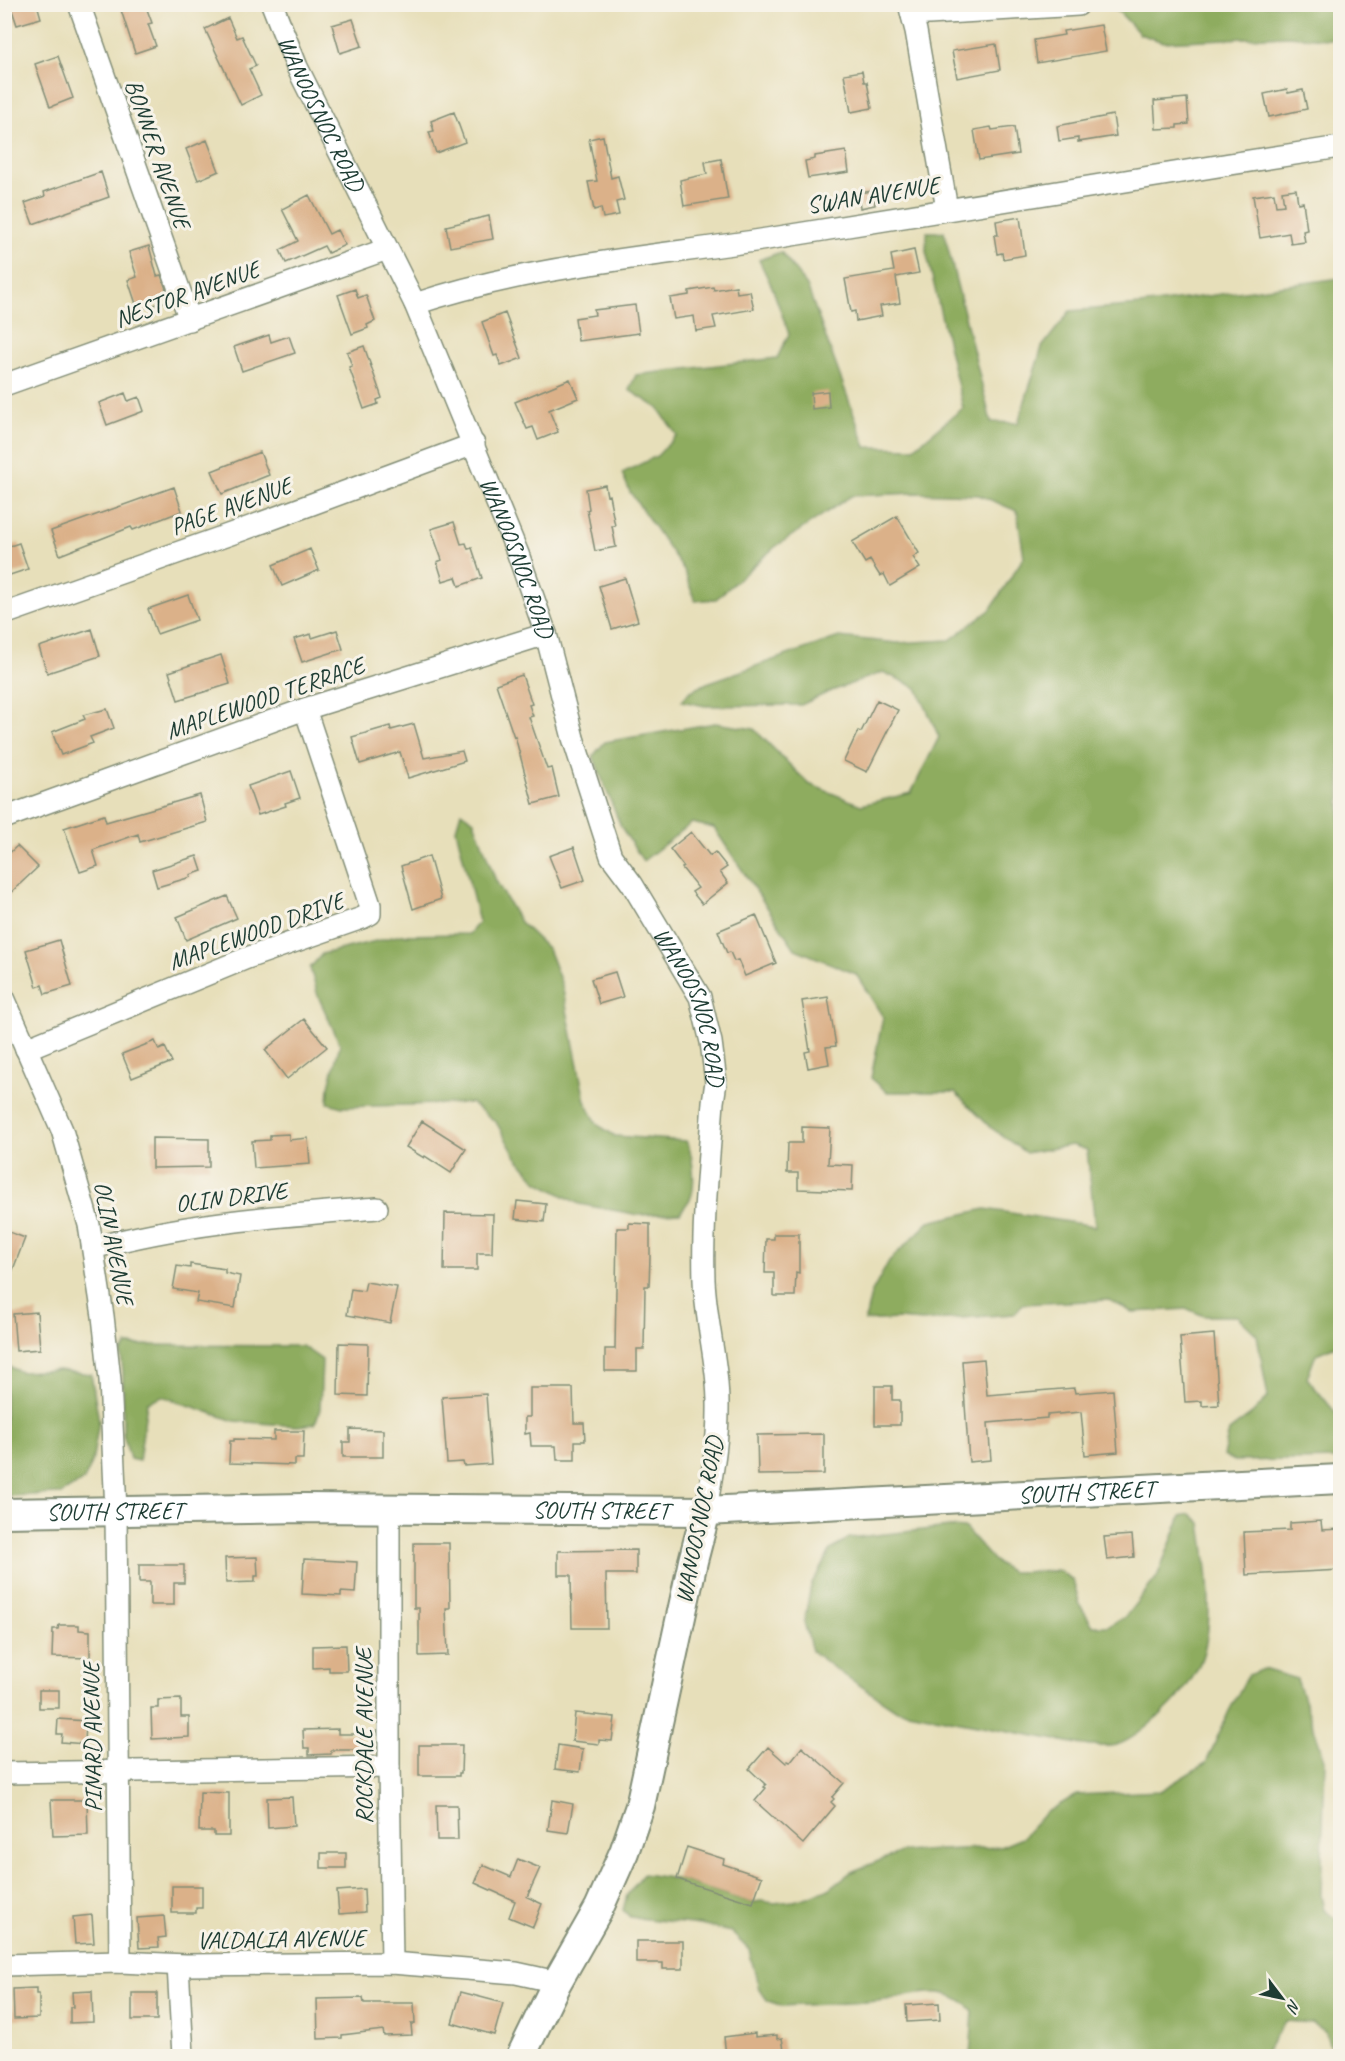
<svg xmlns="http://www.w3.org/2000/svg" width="1345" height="2061" font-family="Caveat,sans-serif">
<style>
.forest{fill:#8eac5e;stroke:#567449;stroke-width:1.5}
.building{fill:#dbb189}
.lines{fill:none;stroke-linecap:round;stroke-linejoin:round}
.street-casing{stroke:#838e77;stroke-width:24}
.secondary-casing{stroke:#838e77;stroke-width:32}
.street{stroke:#fff;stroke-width:21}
.secondary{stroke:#fff;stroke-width:28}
.labels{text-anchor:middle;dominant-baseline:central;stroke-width:6;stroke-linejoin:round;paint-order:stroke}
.street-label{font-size:24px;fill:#1f3d34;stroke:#f7f3e8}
</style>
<rect width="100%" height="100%" fill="#f7f3e8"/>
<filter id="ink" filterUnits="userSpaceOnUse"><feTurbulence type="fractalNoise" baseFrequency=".0167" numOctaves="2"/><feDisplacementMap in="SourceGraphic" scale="12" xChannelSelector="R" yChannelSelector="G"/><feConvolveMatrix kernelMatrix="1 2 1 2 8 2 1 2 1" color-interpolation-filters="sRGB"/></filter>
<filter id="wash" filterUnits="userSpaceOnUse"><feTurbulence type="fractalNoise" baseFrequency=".008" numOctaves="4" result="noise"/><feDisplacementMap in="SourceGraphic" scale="24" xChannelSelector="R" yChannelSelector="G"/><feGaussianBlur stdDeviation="1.35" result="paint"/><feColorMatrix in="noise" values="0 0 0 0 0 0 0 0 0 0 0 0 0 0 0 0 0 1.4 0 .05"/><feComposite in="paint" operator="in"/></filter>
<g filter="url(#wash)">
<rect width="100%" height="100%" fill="#e7dfba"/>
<path class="forest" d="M1108,5H1340V40L1288,36L1163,42L1140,34L1121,14Z
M927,232H944L991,422L1018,423L1042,347L1070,311L1140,305L1340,278V1344L1316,1354L1307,1378L1340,1418V1459L1235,1461L1223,1456L1229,1431L1253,1413L1268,1397L1257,1335L1237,1316H1204L1188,1309L1132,1312L1109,1300L1023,1304L1014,1314L922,1321L898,1319L865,1321L871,1294L889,1261L929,1222L985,1209L1095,1226L1087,1150L1072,1145L1026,1153L990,1127L955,1092H887L871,1078L883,1017L856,974L795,949L714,828L692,823L643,861L621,827L593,756L605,742L715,723L754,729L809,784L861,805L911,793L939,737L917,688L883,672L829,692L801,705L705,706L682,701L689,692L707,683L839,637L897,643L950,640L990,610L1024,557L1017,511L979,495L914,493L851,496L775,547L716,599L695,601L684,570L630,492L622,473L657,456L677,435L658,408L629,390L636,375L777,358L789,334L772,287L759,260L781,252L807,286L866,447L914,448L963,408L926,251Z
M461,812L474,821L496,881L520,922L548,949L562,985L585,1101L598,1125L615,1136L686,1141C693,1153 696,1183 691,1197C689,1202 683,1208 680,1213L639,1215L579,1204L538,1182L516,1157L496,1122L471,1103L342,1107L328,1103L329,1086L340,1044L318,996L310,968L322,954L401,935L469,934L479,922L456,829Z
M127,1345L302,1346L322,1360L320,1409L315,1424L297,1426L234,1421L162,1396L147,1402L139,1461L130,1459L123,1434V1372L121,1353Z
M5,1365L21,1372L58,1370L91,1374L99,1421L92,1463L84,1480L61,1494L5,1496Z
M1191,1514L1201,1523C1207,1563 1216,1625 1200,1663C1191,1685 1175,1702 1158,1717C1148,1726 1129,1742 1116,1745C1108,1747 1097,1746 1089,1746L897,1710L835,1669L812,1651L804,1622L811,1586L830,1551L849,1538L950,1527L965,1528L994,1561L1011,1572L1059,1571L1073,1580L1080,1605L1093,1626H1108L1125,1617L1157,1577L1181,1516Z
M1263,1669L1297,1679L1325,1760L1321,1895L1324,1910L1340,1922V2056H1333L1325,2031L1312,2023L1285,2021L1263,2056H970L973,2011C945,1979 911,1998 877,2001C846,2004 814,2004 783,2006L768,2001L759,1989L749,1950L731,1932L700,1925L630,1917L623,1910L627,1895L643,1874L677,1879L753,1903L760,1901L774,1903L794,1901L808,1897L829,1889L851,1872L901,1852L1000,1847L1022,1838L1045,1813L1076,1795L1160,1791L1206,1763L1229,1711L1248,1675Z"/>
<g id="blocks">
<path class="building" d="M10,4H37L41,18L17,25Z
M119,4H145L152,23L148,24L156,46L135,53Z
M228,18L237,38L242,36L256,66L249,69L261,95L241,105L205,29Z
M353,19L362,46L340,53L332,25Z
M1101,25L1106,51L1037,63L1034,40L1064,35L1063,31Z
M996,44L1000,70L957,78L952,51Z
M58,56L73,98L50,107L35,64Z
M862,71L864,82H867L872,108L851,112L844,74Z
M1287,89L1288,93L1303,90L1307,109L1269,117L1264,94Z
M1187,98L1189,124L1177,125V128L1156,129L1154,101Z
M454,112L465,142L436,153L429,132L434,131L431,121Z
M1113,115L1116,136L1078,142V138L1059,141L1057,126Z
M991,127L992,130L1014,127L1018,154L979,160L974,130Z
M603,136L611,178L618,176L624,200L616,202L619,215L603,218L601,208L594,210L588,182L597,181L589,139Z
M207,140L219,171L198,180L186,149Z
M846,151L849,172L808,178L805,161L815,159V156Z
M721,159L728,199L684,206L680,180L707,174L705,162Z
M101,172L109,197L33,224L25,203L45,196L44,192Z
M1296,189L1298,203L1303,202L1307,230L1303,231L1305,242L1291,244L1289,233L1260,238L1253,196L1274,193L1276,206L1284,205L1282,191Z
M873,191L875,205L860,208L858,193Z
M309,195L329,234L337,230L345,245L328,253L324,246L286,263L280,250L298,241L282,209Z
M489,216L493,239L450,247L446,226Z
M1020,217L1025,255L1003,259L1002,253L997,254L994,235H998L996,221Z
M149,246L157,276L161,275L170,300L138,310L128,280L137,277L129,252Z
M914,250L919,273L896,277L900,303L880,306L882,316L856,321L855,311L851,312L845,279L894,271L891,255Z
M736,286L737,293L750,291L754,309L713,316L716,328L696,331L694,316L674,319L670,298L689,295V291L713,287L714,290Z
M355,289L358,298L366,295L375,321L367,325L368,328L352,334L338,295Z
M635,305L639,333L578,341L575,318L595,315L594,310Z
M505,313L522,358L501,366L497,355L494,356L482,322Z
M269,335L271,342L289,336L295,353L242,371L234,347Z
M364,346L382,398L377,400L378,404L364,409L349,367L352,366L347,352Z
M570,379L578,398L549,410L558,432L538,440L533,427L527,429L515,402Z
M828,391L829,407L812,409L811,393Z
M125,393L128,401L139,397L144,411L107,425L99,403Z
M260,452L269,475L222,494L212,471Z
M605,485L607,496L609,495L615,526H612L616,547L595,551L587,510L589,509L586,489Z
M174,487L182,511L133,530L131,527L60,555L51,531Z
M897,516L919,553L913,557L920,568L890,586L884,574L880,576L870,560L865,563L852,542Z
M454,522L461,544L466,543L468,549L472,548L482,578L459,586L456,577L443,581L437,562L442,560L431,529Z
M19,543L28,569L4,577V548Z
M310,549L319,570L282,586L273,565Z
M625,578L638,621L612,629L599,586Z
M188,595L197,620L157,634L148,609Z
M92,629L100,656L47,673L39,647Z
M337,630L343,649L302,662L294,639L311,634L312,638Z
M221,655L230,684L178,700L169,672Z
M522,675L532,704L529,705L533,716L529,717L547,769L552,768L559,797L533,804L515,736L514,737L496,684Z
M877,700L898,710L867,772L844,761L858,731L861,732Z
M107,709L114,728L90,737L93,743L61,755L52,732L85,719L83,715Z
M414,724L424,758L462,751L465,761L408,778L400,752L360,764L352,737L390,726L391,730Z
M291,771L300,798L285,803L286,806L258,815L248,786Z
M200,795L207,822L140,842L138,834L93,850L98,866L80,872L64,828L104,815L106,822Z
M691,832L710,856L715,852L727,867L720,872L728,883L702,904L692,892L698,888L682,868L684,867L670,849Z
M17,846L38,867L4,899V858Z
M574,847L585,880L562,888L549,856Z
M197,856L202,871L190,875L191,877L157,887L152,870Z
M429,856L441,899L413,909L401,866Z
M227,896L237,918L186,940L177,917Z
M756,915L776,963L745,976L738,960L734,961L730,952L727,953L718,931Z
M59,940L72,986L45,994L42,985L37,987L26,950Z
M615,972L623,997L599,1004L591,979Z
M828,997L836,1046L826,1047L829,1064L808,1068L805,1052L810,1051L802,1001Z
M304,1019L327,1047L287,1079L265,1050Z
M155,1041L159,1050L165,1047L172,1062L132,1078L122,1054Z
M422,1121L466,1149L451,1173L425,1156L424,1158L406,1147Z
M802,1127L830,1128L828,1164L853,1165L852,1191L798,1189V1173H787L788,1143H802Z
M289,1134V1140L308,1138L310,1164L254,1168L252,1141L270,1140V1135Z
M152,1138L209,1139V1167L152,1168Z
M517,1201L546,1204L544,1222L515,1219Z
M445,1213L493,1214L492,1253H477V1270H444Z
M629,1223L650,1224V1257L649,1286H645L644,1349H637V1371H605V1349H615L617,1228H629Z
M4,1230L25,1238L6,1288H4Z
M774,1234H799V1273L796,1272L795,1296H774V1273H765L766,1239H774Z
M190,1264L225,1269V1273L240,1276L235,1308L196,1302L198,1293L173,1289L177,1266L190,1268Z
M366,1282L397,1287L390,1323L347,1315L351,1289L364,1291Z
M37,1312L40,1349L16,1351L13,1314Z
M1214,1334L1219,1405L1202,1406V1401L1185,1402L1180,1337Z
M339,1343L368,1344L367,1396L338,1395Z
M984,1359L987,1395L1074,1388L1075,1393L1113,1390L1118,1452L1085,1455L1081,1412L1047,1415V1418L988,1423L991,1460L969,1462L962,1361Z
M875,1386H892V1400H900V1425H875Z
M530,1388H573L574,1423H584L585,1441H575V1460H557L556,1446H531L530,1433L525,1434V1417H530Z
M486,1394L491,1464L464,1466L463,1462L447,1463L442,1397Z
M350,1429L383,1430V1457H343V1442H350Z
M274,1431H304L303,1459H295V1465L229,1463L230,1441H234V1439L274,1440Z
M824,1434V1474L758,1475L757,1435Z
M1321,1521L1322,1530L1341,1529V1570L1246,1575L1244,1532L1290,1530V1523Z
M1132,1535L1134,1557L1107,1560L1104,1537Z
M414,1543H449L450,1608H446L448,1655L419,1656V1608H414Z
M636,1550V1574H606L607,1628H572L571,1575H558V1551Z
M257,1557L258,1576H255V1582L226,1583L225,1558Z
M304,1559L357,1562L355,1593L341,1592V1596L302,1594Z
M139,1565H184V1583H174V1605H150V1582H139Z
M59,1625H79V1630L90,1631V1658L52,1657L53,1629H58Z
M346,1645L347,1671H329V1667L313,1668V1646Z
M39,1690H59V1708H39Z
M181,1699V1717H189V1737L152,1739L151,1708H158V1700Z
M575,1713L615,1717L612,1741L599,1740V1744L572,1741Z
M58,1719L86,1721L85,1744L61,1742L62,1734H57Z
M338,1729V1734H360V1750H331V1754L309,1755V1748H304L303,1730Z
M419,1745H462L461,1773H459V1776H419Z
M558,1745L583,1749L580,1772L555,1769Z
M768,1747L786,1763L788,1761L790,1762L802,1747L844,1783L832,1797L834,1799L831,1802L835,1806L803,1844L755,1801L766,1788L764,1787L766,1785L749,1769Z
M200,1792L229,1793V1836H214V1831H199Z
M292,1797L294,1826L268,1828L267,1798Z
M51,1800H87L88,1835L53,1836Z
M552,1800L573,1804L568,1833L548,1830Z
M436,1805H457L458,1840H437Z
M687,1847L724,1859L723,1864L762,1877L753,1903L677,1879Z
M321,1853H346V1868H321Z
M518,1859L540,1868L527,1897L542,1904L533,1927L509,1917L515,1901L475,1883L483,1865L511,1877Z
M172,1886H202V1908H196V1913H172Z
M364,1889L365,1912L339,1914L337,1891Z
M92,1915L94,1943L75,1944L73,1917Z
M164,1916L166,1937L158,1938L159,1947L139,1948L137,1918Z
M636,1941H683V1969H663V1963H636Z
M36,1988V1994H39V2018L14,2019L13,1989Z
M92,1991L93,2022L70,2023V2007H73L72,1992Z
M461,1992L503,2003L494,2035L452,2023Z
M132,1993H157V2020H132Z
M363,1998L364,2003H414L415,2024H411L412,2035L384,2036L383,2030L342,2035V2038L318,2039L317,1999Z
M939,2003L940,2020L907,2022L906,2005Z
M755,2033V2037L777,2035V2039L782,2038L785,2056H726L724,2037Z"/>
</g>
</g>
<g filter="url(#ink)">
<use href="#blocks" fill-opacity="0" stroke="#838e77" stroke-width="1.5"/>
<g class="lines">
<defs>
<g id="street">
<path d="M79,4L190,320"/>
<path id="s1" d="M272,4L297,67L415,304L518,554L546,634L573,738L611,856L632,884L700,997L711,1042L716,1082L713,1102C709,1161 702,1221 704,1280C706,1324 719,1367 718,1411C718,1445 711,1478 706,1511"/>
<path d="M909,4L916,31L947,209"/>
<path d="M912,15L1078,5"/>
<path d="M415,304C528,266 650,257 767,239C959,209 1149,176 1340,147"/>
<path d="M4,385L387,249"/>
<path d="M4,614L242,530L474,444"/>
<path d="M4,818L305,709L546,634"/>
<path d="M4,998L62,1130L89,1225L103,1316L110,1380L116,1511L120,1962"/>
<path d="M26,1049L247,958L362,918L370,914V905L305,709"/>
<path d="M93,1248C186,1222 281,1216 377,1208"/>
<path d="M389,1509V1767L392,1963"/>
<path d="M4,1773L389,1767"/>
<path d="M4,1965L120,1962L186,1965L392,1963L516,1973L557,1982"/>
<path d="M178,1965L183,2056"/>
</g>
<g id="secondary">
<path id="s2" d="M4,1513L303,1508L706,1511L1340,1479"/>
<path d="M521,2056L557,1982L599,1908L624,1852L640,1806L693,1561L706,1511"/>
</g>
</defs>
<use href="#street" class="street-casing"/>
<use href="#secondary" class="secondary-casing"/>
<use href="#street" class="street"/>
<use href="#secondary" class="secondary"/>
</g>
</g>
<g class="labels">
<g class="street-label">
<text stroke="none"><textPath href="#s1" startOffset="120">WANOOSNOC ROAD</textPath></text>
<text transform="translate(158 154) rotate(71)">BONNER AVENUE</text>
<text transform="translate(873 195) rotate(-9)">SWAN AVENUE</text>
<text transform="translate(187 294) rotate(-20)">NESTOR AVENUE</text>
<text transform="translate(231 506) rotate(-20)">PAGE AVENUE</text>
<text stroke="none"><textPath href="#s1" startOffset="606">WANOOSNOC ROAD</textPath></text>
<text transform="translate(265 698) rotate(-19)">MAPLEWOOD TERRACE</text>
<text transform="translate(256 931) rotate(-20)">MAPLEWOOD DRIVE</text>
<text stroke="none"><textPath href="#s1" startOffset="1092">WANOOSNOC ROAD</textPath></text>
<text transform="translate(231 1197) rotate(-7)">OLIN DRIVE</text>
<text transform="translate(114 1243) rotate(79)">OLIN AVENUE</text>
<text stroke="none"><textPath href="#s2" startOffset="1083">SOUTH STREET</textPath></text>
<text stroke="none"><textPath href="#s2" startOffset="597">SOUTH STREET</textPath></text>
<text stroke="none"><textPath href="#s2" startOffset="111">SOUTH STREET</textPath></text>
<text transform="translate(699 1520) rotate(-79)">WANOOSNOC ROAD</text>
<text transform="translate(364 1736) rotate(-90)">ROCKDALE AVENUE</text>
<text transform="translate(92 1737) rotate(-91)">PINARD AVENUE</text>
<text transform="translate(281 1939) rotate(-1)">VALDALIA AVENUE</text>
</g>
</g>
<rect width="1345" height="2061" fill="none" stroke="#f7f3e8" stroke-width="24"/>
<g transform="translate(1282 1998) rotate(122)" stroke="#f7f3e8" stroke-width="4.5" paint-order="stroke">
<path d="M0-4.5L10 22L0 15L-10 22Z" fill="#1f3d34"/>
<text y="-9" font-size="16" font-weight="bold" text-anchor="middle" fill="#1f3d34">N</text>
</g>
</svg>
